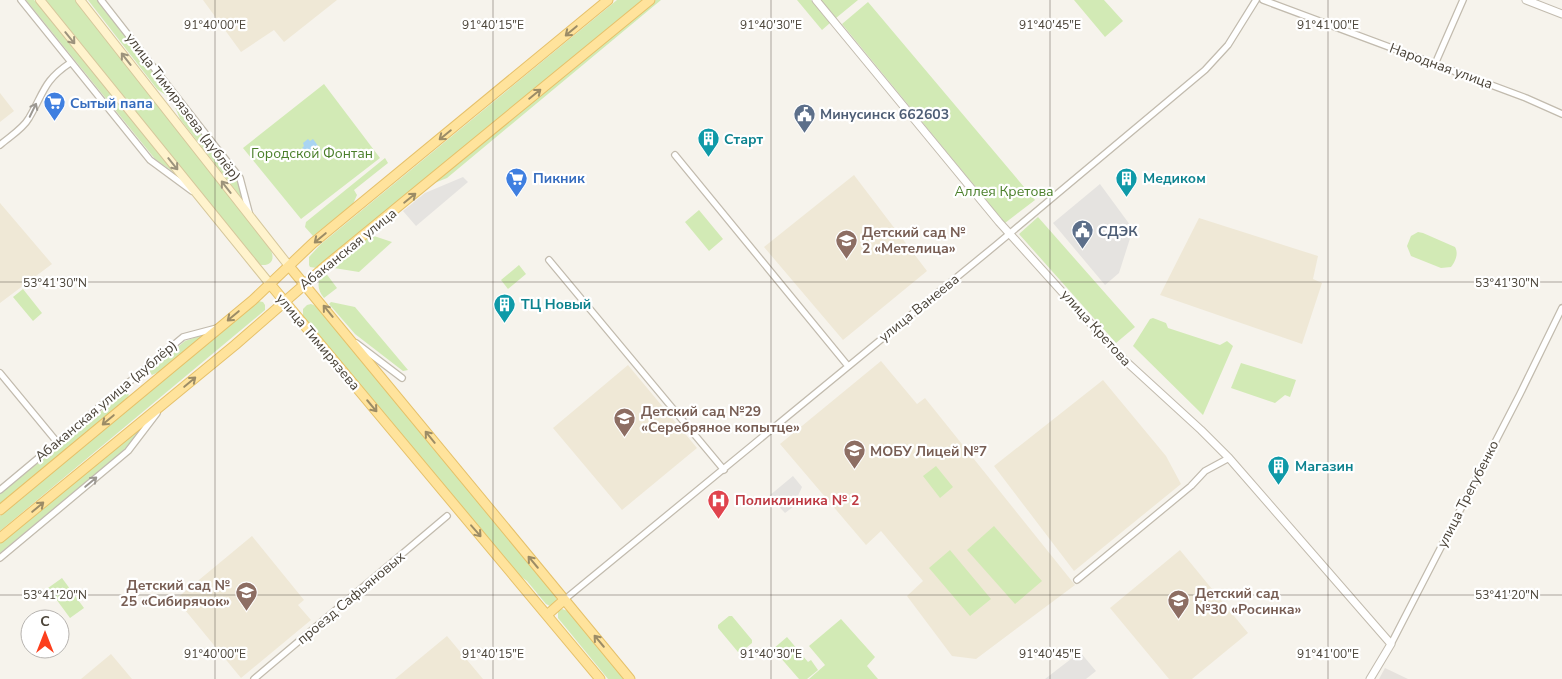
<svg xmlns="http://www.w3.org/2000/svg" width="1562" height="679" font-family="'Nunito Sans',sans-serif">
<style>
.industrial{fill:#e6e2dd}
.education{fill:#efe8d6}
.green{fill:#d2eab5}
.parking{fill:#e5e3e0}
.water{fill:#a9d4f2}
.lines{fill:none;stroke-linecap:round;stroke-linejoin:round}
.minor-casing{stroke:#c2bbae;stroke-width:8}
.tertiary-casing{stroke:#c2bbae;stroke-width:9}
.secondary-casing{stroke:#d6c79b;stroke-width:10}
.primary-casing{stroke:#e6c16a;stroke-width:11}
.minor{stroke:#fff;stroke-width:5.5}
.tertiary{stroke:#fff;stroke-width:7}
.secondary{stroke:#fff3cd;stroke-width:8}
.primary{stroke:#ffe39c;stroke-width:9}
.oneway{stroke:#9c8c66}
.oneway2{stroke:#9c937c}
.oneway3{stroke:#9c9892}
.ticks{fill:none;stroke:#4b4439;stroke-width:1;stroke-opacity:0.45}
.labels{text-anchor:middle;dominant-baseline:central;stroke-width:4.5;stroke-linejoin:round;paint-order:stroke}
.street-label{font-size:14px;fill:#4b4439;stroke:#fff}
.shop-label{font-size:14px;font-weight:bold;fill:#366cbe;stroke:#fff;text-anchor:start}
.service-label{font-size:14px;font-weight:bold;fill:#4e5e75;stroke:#fff;text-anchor:start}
.culture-label{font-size:14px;font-weight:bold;fill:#0d838f;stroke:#fff;text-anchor:start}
.park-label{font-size:14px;fill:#4a7f2a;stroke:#fff}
.education-label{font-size:14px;font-weight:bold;fill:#785e54;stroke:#fff;text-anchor:start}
.health-label{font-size:14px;font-weight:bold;fill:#be3a42;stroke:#fff;text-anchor:start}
.ticks-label{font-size:12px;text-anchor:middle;fill:#4b4439;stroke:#fff;stroke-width:4.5;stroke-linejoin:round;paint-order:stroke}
</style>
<rect width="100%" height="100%" fill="#f6f3ec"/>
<path class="industrial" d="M1385,668L1408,679H1379Z"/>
<path class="education" d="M203,0H337L284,42L274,30L241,52Z
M0,93L14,111L0,122Z
M854,175L927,271L843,340L764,247Z
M0,203L52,264L0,303Z
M1199,218L1318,256L1313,279L1322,283L1302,344L1160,295Z
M881,361L917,404L925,398L1075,585L976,659L952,656L907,596L923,581L881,531L866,545L780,444Z
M628,365L697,448L622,510L553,428Z
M1103,380L1166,456L1181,484L1074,571L994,466Z
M252,536L304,600L298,605L311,620L241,678L176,599Z
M1180,550L1248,633L1192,679H1169L1110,608Z
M447,636L483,679H395Z
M111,654L132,679H81Z"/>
<path class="green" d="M26,0H34L39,4L182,178L155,159Z
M46,0H76L269,247C275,256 274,266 261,265L255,259Z
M88,0H100L238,180L243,200L180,119L175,107L178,104L170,94L167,96L157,89Z
M617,0H642L317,268L310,267L309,265V257L321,244Z
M656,0H661L447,178L432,184Z
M797,0H811L830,23L822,30Z
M821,0H858L836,18Z
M1074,0H1104L1123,21L1105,37Z
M868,2L1035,200L1005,223L842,24Z
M324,84L380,158L301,219L243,148Z
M385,158L388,163L354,190L357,195L353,204L313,236L305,227L306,222Z
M699,210L723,239L709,251L685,222Z
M1038,217L1135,327L1116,343L1019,234Z
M1418,232L1423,233L1455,247C1459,254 1455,262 1451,267L1441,268L1411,256L1407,246L1411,236Z
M374,236L392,242L359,272L334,268L333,266L363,240Z
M519,265L526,274L508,289L501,280Z
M325,272L337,288L324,298C317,289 316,281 325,272Z
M23,289L42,313L33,321L13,297Z
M258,301L263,302L265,305V310L0,531V516Z
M331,302L355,307L408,370L403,371L355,334L329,304Z
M311,304L316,306L321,310L554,593L557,600L550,606L546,604L527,581L520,576L306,323L303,317V309L307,305Z
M1153,318L1166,323L1168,328L1220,345L1227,341L1233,346L1203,415L1133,346L1150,319Z
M208,333L165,369L152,375L149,371L185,341Z
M1241,363L1296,380L1290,397L1285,395L1275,403L1231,388Z
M126,391L129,395L121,406L0,505V494Z
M146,421L145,426L122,452L0,553V542Z
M936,466L953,487L940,498L923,476Z
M994,526L1042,581L1015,604L967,550Z
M950,550L991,599L970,616L929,568Z
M62,578L84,608L70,618L48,588Z
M562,609L568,611L625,679H608L558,618V611Z
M729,616H732L752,640V643L741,652H738L718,628V625Z
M841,619L875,657L867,666L878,679H809L825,665L809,646Z
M787,637L808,662L811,660L818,670L807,679H799L773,649Z"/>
<path class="parking" d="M463,177L468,182L416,226L403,211L425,193Z
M1100,184L1133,229L1119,273L1105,285L1053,223Z
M793,476L802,487L793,507L785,513L769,496Z
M1080,652L1096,671L1086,679H1045Z"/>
<path class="water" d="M308,139L310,141L313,139L321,150L318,152L320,154L315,158L313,156L310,158L302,148L304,146L303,143Z"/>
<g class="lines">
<defs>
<path id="minor" d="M21,0L150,160L192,191
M101,0L240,178L250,216
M1263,0L1526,98L1562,114
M1435,64L1463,0
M0,145C9,137 23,129 29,118C44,93 43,81 70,63
M675,155L848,366
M549,260L724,470
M356,343L402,378
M0,373L57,442
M0,490L183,337L217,328
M0,558L128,451L157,413
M1077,580L1191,486L1205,471L1229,458
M564,600L996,245L1205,70L1228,45L1256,0
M1391,644L1520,394L1562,308
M254,679L447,516"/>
<path id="tertiary" d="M816,0L999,222L1119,355L1201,430L1229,458L1391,644L1370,679
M1526,0L1562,14"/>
<path id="secondary" d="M40,0L270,284
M80,0L289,266"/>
<path id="primary" d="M289,266L630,679
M270,284L600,679
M0,510L253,300L313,243L608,0
M0,538L235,345L328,264L650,0
M547,615L564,600"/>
</defs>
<use href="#minor" class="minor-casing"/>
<use href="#tertiary" class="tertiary-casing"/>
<use href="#secondary" class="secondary-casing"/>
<use href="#primary" class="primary-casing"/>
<use href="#minor" class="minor"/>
<use href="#tertiary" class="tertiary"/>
<use href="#secondary" class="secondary"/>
<use href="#primary" class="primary"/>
</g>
<defs><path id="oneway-shaft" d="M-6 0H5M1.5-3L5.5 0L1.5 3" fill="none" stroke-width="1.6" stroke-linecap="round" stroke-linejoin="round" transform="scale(1.25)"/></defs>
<g class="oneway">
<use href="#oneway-shaft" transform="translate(571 31) rotate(140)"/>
<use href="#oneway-shaft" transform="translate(535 94) rotate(-39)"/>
<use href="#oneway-shaft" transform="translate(445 135) rotate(141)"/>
<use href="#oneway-shaft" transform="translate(410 198) rotate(-39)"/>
<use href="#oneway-shaft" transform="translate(320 238) rotate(140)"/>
<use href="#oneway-shaft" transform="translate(328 311) rotate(-129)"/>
<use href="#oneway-shaft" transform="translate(233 316) rotate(140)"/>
<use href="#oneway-shaft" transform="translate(190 382) rotate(-40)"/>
<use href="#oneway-shaft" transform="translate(372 406) rotate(50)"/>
<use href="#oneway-shaft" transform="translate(108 420) rotate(140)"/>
<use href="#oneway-shaft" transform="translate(430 437) rotate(-129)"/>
<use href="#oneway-shaft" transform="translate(38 507) rotate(-40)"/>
<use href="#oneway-shaft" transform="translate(476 531) rotate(49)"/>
<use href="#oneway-shaft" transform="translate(533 562) rotate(-130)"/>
<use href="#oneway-shaft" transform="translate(599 641) rotate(-130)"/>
</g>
<g class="oneway2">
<use href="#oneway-shaft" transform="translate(70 38) rotate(51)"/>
<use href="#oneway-shaft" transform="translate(126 59) rotate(-128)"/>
<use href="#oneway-shaft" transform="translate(173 164) rotate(51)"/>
<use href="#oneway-shaft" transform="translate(226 187) rotate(-128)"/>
</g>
<g class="oneway3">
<use href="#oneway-shaft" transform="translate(33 110) rotate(-64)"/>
<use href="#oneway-shaft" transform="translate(91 482) rotate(-40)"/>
</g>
<path class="ticks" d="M215,0V679M493,0V679M771,0V679M1050,0V679M1328,0V679M0,282H1562M0,595H1562"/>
<defs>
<symbol id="supermarket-pin" viewBox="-11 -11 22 30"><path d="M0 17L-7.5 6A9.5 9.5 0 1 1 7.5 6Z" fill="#3f7fe0" stroke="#fff"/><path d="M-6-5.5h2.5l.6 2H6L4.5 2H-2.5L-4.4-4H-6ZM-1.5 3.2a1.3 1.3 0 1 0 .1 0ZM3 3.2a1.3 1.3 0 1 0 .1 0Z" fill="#fff"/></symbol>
<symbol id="civic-pin" viewBox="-11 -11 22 30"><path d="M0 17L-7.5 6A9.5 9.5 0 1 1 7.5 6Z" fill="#5c6f8a" stroke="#fff"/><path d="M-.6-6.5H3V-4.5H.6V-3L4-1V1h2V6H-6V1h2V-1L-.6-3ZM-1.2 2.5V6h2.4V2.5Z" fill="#fff"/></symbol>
<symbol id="building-pin" viewBox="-11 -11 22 30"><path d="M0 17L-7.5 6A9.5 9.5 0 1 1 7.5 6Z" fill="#0f9aa8" stroke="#fff"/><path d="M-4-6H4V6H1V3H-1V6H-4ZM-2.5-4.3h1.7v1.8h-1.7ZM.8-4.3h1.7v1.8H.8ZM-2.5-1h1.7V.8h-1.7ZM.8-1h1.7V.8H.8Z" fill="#fff"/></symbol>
<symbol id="school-pin" viewBox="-11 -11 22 30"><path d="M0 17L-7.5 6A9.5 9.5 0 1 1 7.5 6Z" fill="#8d6e63" stroke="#fff"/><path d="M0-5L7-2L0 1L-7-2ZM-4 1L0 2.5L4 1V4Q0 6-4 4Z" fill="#fff"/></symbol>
<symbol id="hospital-pin" viewBox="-11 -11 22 30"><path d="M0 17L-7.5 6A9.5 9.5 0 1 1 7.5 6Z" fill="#e0444e" stroke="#fff"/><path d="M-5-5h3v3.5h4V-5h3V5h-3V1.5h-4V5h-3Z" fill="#fff"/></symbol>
</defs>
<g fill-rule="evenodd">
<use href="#supermarket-pin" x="42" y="90" width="25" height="34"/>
<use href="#civic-pin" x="792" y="102" width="25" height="34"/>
<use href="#building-pin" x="696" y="126" width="25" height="34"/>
<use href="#supermarket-pin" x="504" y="166" width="25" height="34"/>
<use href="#building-pin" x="1114" y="166" width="25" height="34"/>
<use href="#civic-pin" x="1070" y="218" width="25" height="34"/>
<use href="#school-pin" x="834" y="228" width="25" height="34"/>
<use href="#building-pin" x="492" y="292" width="25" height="34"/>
<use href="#school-pin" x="612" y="406" width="25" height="34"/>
<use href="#school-pin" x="842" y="438" width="25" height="34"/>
<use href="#building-pin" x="1266" y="454" width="25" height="34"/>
<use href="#hospital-pin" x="706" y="488" width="25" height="34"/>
<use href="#school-pin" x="234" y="580" width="25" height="34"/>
<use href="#school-pin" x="1166" y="588" width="25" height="34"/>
</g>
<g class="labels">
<g class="street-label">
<text transform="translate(1441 66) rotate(20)">Народная улица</text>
<text transform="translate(183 107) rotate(53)">улица Тимирязева (дублёр)</text>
<text transform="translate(348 249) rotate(-39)">Абаканская улица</text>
<text transform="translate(919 308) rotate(-39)">улица Ванеева</text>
<text transform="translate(1096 328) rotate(48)">улица Кретова</text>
<text transform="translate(318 342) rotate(50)">улица Тимирязева</text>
<text transform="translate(106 401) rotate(-40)">Абаканская улица (дублёр)</text>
<text transform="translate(1468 494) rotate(-63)">улица Трегубенко</text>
<text transform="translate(351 598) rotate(-40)">проезд Сафьяновых</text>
</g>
<g class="shop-label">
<text x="70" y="103">Сытый папа</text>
<text x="533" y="178">Пикник</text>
</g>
<g class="service-label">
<text x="820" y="114">Минусинск 662603</text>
<text x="1098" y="231">СДЭК</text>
</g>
<g class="culture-label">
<text x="724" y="139">Старт</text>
<text x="1143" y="178">Медиком</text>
<text x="521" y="304">ТЦ Новый</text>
<text x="1295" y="466">Магазин</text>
</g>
<g class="park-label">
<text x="312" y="153">Городской Фонтан</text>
<text x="1004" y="191">Аллея Кретова</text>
</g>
<g class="education-label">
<text x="862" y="232">Детский сад №<tspan x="862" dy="16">2 «Метелица»</tspan></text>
<text x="641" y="411">Детский сад №29<tspan x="641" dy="16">«Серебряное копытце»</tspan></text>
<text x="870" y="451">МОБУ Лицей №7</text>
<text x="230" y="585" text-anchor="end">Детский сад №<tspan x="230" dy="16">25 «Сибирячок»</tspan></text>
<text x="1195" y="593">Детский сад<tspan x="1195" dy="16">№30 «Росинка»</tspan></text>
</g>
<g class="health-label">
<text x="735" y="500">Поликлиника № 2</text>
</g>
</g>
<g class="ticks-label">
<text x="215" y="29">91°40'00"E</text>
<text x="493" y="29">91°40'15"E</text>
<text x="771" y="29">91°40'30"E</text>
<text x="1050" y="29">91°40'45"E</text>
<text x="1328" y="29">91°41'00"E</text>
<text x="55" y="287">53°41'30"N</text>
<text x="1507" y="287">53°41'30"N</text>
<text x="55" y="599">53°41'20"N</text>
<text x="1507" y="599">53°41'20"N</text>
<text x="215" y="658">91°40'00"E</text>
<text x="493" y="658">91°40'15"E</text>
<text x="771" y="658">91°40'30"E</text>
<text x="1050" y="658">91°40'45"E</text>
<text x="1328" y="658">91°41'00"E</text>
</g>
<g transform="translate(45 634)"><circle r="24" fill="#ffffff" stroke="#b7b4b0"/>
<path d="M0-4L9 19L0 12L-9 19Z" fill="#fc3f1d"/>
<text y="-8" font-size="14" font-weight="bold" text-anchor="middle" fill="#4b4439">С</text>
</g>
</svg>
